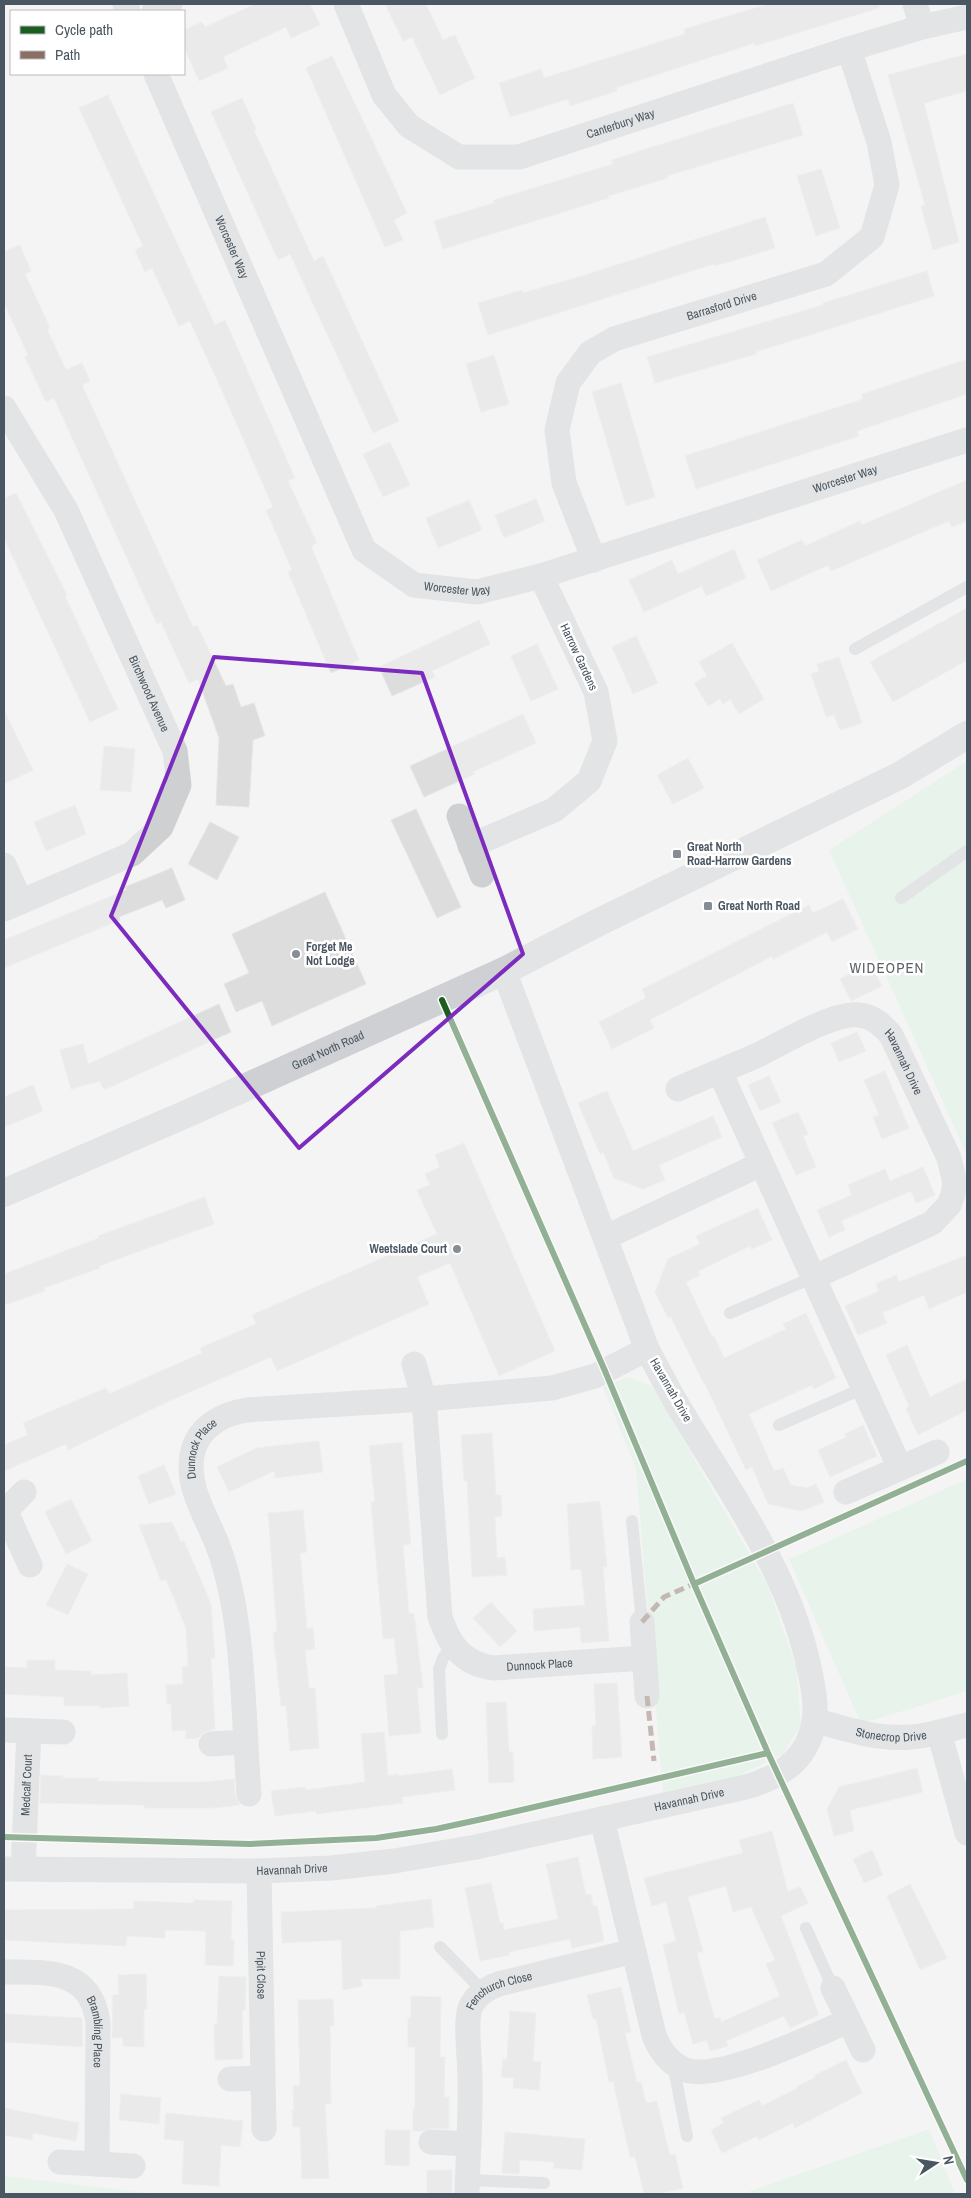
<svg xmlns="http://www.w3.org/2000/svg" width="971" height="2198" font-family="'Archivo Narrow',sans-serif">
<style>
.green{fill:#d9f2e3}
.building{fill:#ddddde;stroke:#e5e6e7;fill-rule:evenodd}
.lines{fill:none;stroke-linecap:round;stroke-linejoin:round}
.lane{stroke:#ced0d2;stroke-width:12}
.street{stroke:#ced0d2;stroke-width:25}
.secondary{stroke:#ced0d4;stroke-width:28}
.quiet{stroke:#8d6e63;stroke-width:5;stroke-dasharray:10 5;stroke-linecap:butt}
.cycleway-casing{stroke:#fff;stroke-width:9}
.cycleway{stroke:#1b5e20;stroke-width:6}
.marked{fill:none;stroke:#7b2cbf;stroke-width:4;stroke-linejoin:round}
.poi-dot{fill:#868d94;stroke:#fff;stroke-width:2}
.labels{text-anchor:middle;dominant-baseline:central;stroke-width:5;stroke-linejoin:round;paint-order:stroke}
.street-label{font-size:12px;fill:#4a5661;stroke:#fff}
.poi-label{font-size:12px;font-weight:bold;fill:#4a5661;stroke:#fff;text-anchor:start}
.quarter-label{font-size:15px;letter-spacing:1px;fill:#5f6368;stroke:#fff}
</style>
<rect width="100%" height="100%" fill="#f4f4f4"/>
<path class="green" d="M967,761V1155L829,850Z
M628,1377L652,1386L767,1584L796,1666L801,1725L783,1754L737,1777L663,1793L636,1469L603,1387Z
M967,1479V1691L861,1724L789,1559Z
M929,2129L955,2194H740H742Z
M4,2176L156,2194H4Z"/>
<path class="building" d="M255,4H310L320,25L291,38L286,27L223,57L228,68L199,81L184,47V30L202,22L205,27Z
M385,4H426L443,40L455,35L475,78L440,95L412,37L403,41Z
M769,4H879V8L755,46L754,43L616,88L617,91L570,106L568,99L510,117L499,83L541,69L544,78L685,34L684,29Z
M967,54V91L924,103L959,242L933,250L921,206L925,205L888,75Z
M332,56L407,213L394,220L403,240L385,247L306,68Z
M108,95L215,325L225,320L295,478L288,481L317,543L311,546L359,660L331,673L288,572L292,570L266,510L273,507L223,393L190,321L179,326L152,268L145,272L135,250L143,246L79,108Z
M242,98L256,129L254,130L314,261L323,256L399,421L373,433L290,254L278,260L211,112Z
M793,103L803,135L667,176L668,178L608,196L609,198L443,249L434,221L494,203V200L613,164L611,160Z
M821,169L840,228L816,236L797,176Z
M765,217L775,248L715,266L714,264L488,335L478,303L522,290L523,293L582,276Z
M20,245L31,271L25,274L50,328L47,329L66,370L82,363L90,381L82,385L193,627L197,625L226,686L233,684L241,707L254,703L265,736L253,740L249,807L216,805L219,738L198,679L189,683L161,622L157,624L54,398L46,402L25,357L28,355L4,303V252Z
M927,271L934,296L756,352V354L655,383L647,357L823,305V303Z
M494,355L509,404L481,412L466,364Z
M967,359V394L857,431L859,436L696,489L685,456L863,399L862,394Z
M621,383L655,497L626,506L592,392Z
M390,442L410,485L383,497L363,454Z
M967,480V521L952,527L949,521L831,571L828,565L771,591L757,560L802,540L805,546L860,521L862,525Z
M16,493L67,595L65,596L118,709L90,722L4,538V499Z
M536,499L545,521L504,538L495,515Z
M469,500L482,530L438,548L426,518Z
M734,549L746,578L706,596L702,586L644,612L629,580L672,560L678,574Z
M967,608V660L893,702L870,662Z
M479,620L490,644L432,671L435,677L392,696L379,667Z
M636,636L658,683L633,694L612,647Z
M732,643L764,699L739,714L730,699L723,704L720,699L708,706L694,683L707,676L699,662Z
M537,644L558,689L531,701L511,656Z
M839,657L862,723L840,730L834,715L826,717L811,674L819,671L817,664Z
M4,710L33,770L4,784Z
M523,714L536,743L473,772L475,774L424,797L410,766Z
M104,746L135,749L131,792L100,790Z
M688,758L704,788L673,804L657,775Z
M75,805L86,834L46,851L34,822Z
M416,809L461,907L437,918L391,820Z
M210,822L239,837L217,880L188,864Z
M172,868L185,900L166,908L162,900L119,917L120,920L4,968V940L126,890L125,887Z
M325,892L366,984L272,1026L262,1001L236,1012L224,984L249,973L232,934Z
M843,899L858,929L832,942L827,932L773,959L772,956L650,1020L654,1028L612,1049L599,1022L646,998L642,989L809,905L813,913Z
M870,963L882,986L851,1001L840,979Z
M219,1004L231,1032L104,1090L100,1081L71,1089L60,1050L83,1044L88,1064Z
M857,1032L866,1051L839,1062L831,1043Z
M885,1071L909,1128L882,1139L873,1117L879,1115L864,1080Z
M769,1076L781,1102L760,1111L748,1085Z
M33,1085L43,1111L4,1127V1097Z
M607,1091L633,1151L713,1116L722,1137L659,1165L665,1180L643,1189L614,1178L603,1152L600,1154L578,1103Z
M798,1112L808,1134L803,1136L816,1167L796,1175L772,1123Z
M464,1143L555,1351L499,1376L450,1263L417,1277L429,1304L277,1371L271,1357L167,1402L68,1450L66,1444L4,1471V1445L28,1435L23,1423L106,1388L109,1394L202,1353L200,1348L256,1324L252,1315L437,1234L417,1190L430,1185L425,1174L440,1167L435,1155Z
M923,1167L935,1195L916,1203L911,1191L841,1221L845,1230L829,1237L817,1210L852,1195L848,1185L885,1169L890,1181Z
M205,1197L214,1224L99,1266L100,1268L44,1288L45,1291L4,1305V1274L99,1238L98,1236Z
M758,1208L772,1240L752,1249L750,1246L698,1271L700,1275L686,1282L712,1337L714,1336L724,1358L786,1329L783,1324L806,1313L836,1378L814,1389L812,1385L749,1414L774,1471L783,1468L791,1485L807,1488L816,1484L824,1502L802,1511L768,1504L752,1467L746,1470L705,1384H704L671,1317L668,1318L655,1292L668,1259L700,1244L696,1236Z
M967,1255V1292L929,1309L924,1295L882,1313L887,1323L858,1335L845,1306L879,1291L876,1284L896,1275L899,1282Z
M907,1345L930,1397L967,1379V1410L918,1435L906,1408L909,1406L886,1355Z
M863,1425L877,1456L830,1477L818,1450L847,1437L845,1434Z
M492,1433L496,1495H501L502,1516L495,1517L497,1558L505,1557L507,1575L472,1577L467,1481H464L461,1435Z
M319,1441L323,1472L275,1478L274,1471L229,1492L217,1467L256,1448Z
M402,1442L411,1544L403,1545L409,1614L414,1613L423,1688H417L421,1733L389,1736L384,1675L398,1674L394,1638L383,1639L371,1502H375L369,1446Z
M164,1465L176,1494L149,1504L138,1476Z
M71,1499L92,1541L66,1554L45,1512Z
M600,1501L607,1567H603L609,1641L581,1643L580,1627L534,1631L533,1609L585,1605L581,1569L571,1570L567,1504Z
M303,1510L307,1552L300,1553L307,1629L313,1628L315,1649L305,1650L309,1688H315L319,1748L290,1751L286,1706H281L273,1632H277L268,1513Z
M172,1522L181,1542L184,1541L211,1604L215,1658H211L215,1729L204,1732L198,1738L186,1739V1730L172,1731L171,1703L167,1704L166,1685L183,1684L182,1667L188,1666L186,1628L166,1579L161,1581L139,1525Z
M67,1564L88,1574L68,1615L46,1605Z
M491,1602L517,1631L500,1647L473,1618Z
M27,1660H55V1670L91,1671V1675L127,1673L129,1706L100,1708V1706H64V1697L4,1694V1667L27,1668Z
M617,1683L622,1757L593,1759L592,1726L596,1725L594,1684Z
M506,1702L509,1752H513L514,1782L489,1783L486,1703Z
M384,1732L388,1776L399,1774V1776L452,1769L455,1790L402,1797L403,1803L316,1814V1811L275,1816L271,1791L305,1787L306,1790L365,1782L361,1734Z
M917,1768L923,1792L850,1810L854,1831L834,1836L827,1809L839,1787Z
M41,1775L63,1776V1778H98V1781L140,1782H205L234,1779L235,1795L240,1805L213,1808H144V1805L40,1803Z
M772,1831L788,1892L800,1886L808,1903L781,1916L819,2015L790,2028L784,2016L726,2041L728,2046L710,2051L707,2040L693,2044L684,2012L679,2014L663,1945L676,1941L666,1902L652,1906L644,1878L743,1853L739,1840ZM726,1886L733,1912L751,1907L775,1960L766,1964L780,1996L721,2022L720,2017L715,2019L705,1984L697,1953L703,1951L688,1897Z
M872,1850L883,1875L864,1883L853,1859Z
M578,1857L586,1895L591,1894L593,1906H597L604,1941L572,1948L570,1939L509,1952V1955L480,1961L465,1888L491,1883L500,1923H503L504,1930L558,1919L546,1864Z
M910,1884L947,1958L920,1970L887,1896Z
M431,1899L434,1927L400,1931V1979H361L362,1986L343,1990L341,1940L282,1943L281,1912L376,1908V1906Z
M194,1900L232,1901L231,1940H234L233,1966L205,1965L206,1931L165,1930V1938L127,1936L126,1946L4,1940V1910L134,1909V1901L193,1903Z
M146,1974L147,2009H144V2047L123,2046V2038H112L113,1995H119L118,1975Z
M219,1976L246,1977L245,2010H242L243,2059L215,2060L214,2024H217Z
M621,1987L631,2032L625,2033L637,2082H641L646,2103L657,2101L665,2136L670,2155L675,2154L683,2188L656,2194H644L635,2156L630,2157L613,2081L609,2082L596,2019H593L587,1995Z
M411,1996L441,1997L440,2057H445L444,2097H449V2129L432,2128L422,2131H413V2109H415V2047H408V2018H411Z
M333,1999L334,2026H330L331,2103L325,2104L329,2178L302,2179L300,2127H293L292,2110H294L293,2086H300L298,2000Z
M510,2011L536,2013L533,2061L541,2062L539,2090L513,2088L514,2078L501,2077L503,2059L507,2060Z
M5,2014L82,2018L83,2047L4,2042Z
M846,2060L862,2093L795,2128L793,2123L759,2140L757,2136L722,2153L711,2130L724,2123L721,2118L759,2100L762,2106L797,2088L796,2087L816,2077L815,2075Z
M121,2094L161,2098L159,2124L119,2120Z
M4,2108L79,2123L76,2141L33,2133L32,2140L4,2135Z
M166,2113L243,2121L240,2147L221,2145L219,2186L182,2184L184,2141L164,2139Z
M385,2130H410L409,2166L385,2165Z
M505,2132L585,2139L582,2170L554,2168V2162L520,2160L519,2174L502,2173Z
M427,2170H452V2194H427Z"/>
<g class="lines">
<path class="lane" d="M855,649L967,587
M901,898L967,851
M730,1313L814,1277
M779,1425L864,1388
M632,1521L642,1622
M442,1734L439,1669L443,1658L453,1645
M806,1928L833,1988
M440,1947L484,1992
M673,2064L687,2136
M468,2180L544,2183"/>
<g class="street">
<path d="M125,4L128,11"/>
<path id="s1" d="M346,4L384,95L409,126L459,157H519L849,49L922,27L967,17"/>
<path d="M915,4L922,27"/>
<path d="M154,11L170,4"/>
<path id="s2" d="M156,74L364,550L414,585L477,592L541,576L967,440"/>
<path id="s3" d="M4,408L66,510L175,751L179,785L161,827L132,854L4,909"/>
<path id="s4" d="M594,560L564,483L557,430L568,383L590,353L614,339L826,274L872,237L887,185L879,142L849,49"/>
<path d="M459,816L482,875"/>
<path d="M470,846L554,810L589,781L605,741L596,692L541,576"/>
<path d="M4,865L21,902"/>
<path d="M720,1072L900,1468"/>
<path id="s5" d="M678,1089C705,1077 733,1066 760,1054C784,1042 834,1012 859,1015C873,1016 883,1026 891,1035L949,1158L955,1183L953,1194L949,1205L932,1223L814,1277"/>
<path d="M606,1237L761,1164"/>
<path id="s6" d="M414,1364L424,1399L440,1617C450,1646 462,1663 493,1668L644,1658"/>
<path d="M846,1492L937,1452"/>
<path d="M4,1513L24,1492"/>
<path d="M4,1515L10,1521L30,1565"/>
<path d="M642,1622L647,1696"/>
<path id="s7" d="M814,1720C845,1729 878,1740 910,1737C930,1736 949,1729 967,1725"/>
<path d="M4,1730L63,1732"/>
<path d="M939,1732L967,1833"/>
<path d="M211,1744L245,1742"/>
<path id="s8" d="M249,1794C243,1717 245,1621 219,1549C208,1518 186,1489 192,1455C197,1428 221,1414 247,1410L424,1399L552,1388L595,1376L647,1349"/>
<path d="M602,1819L654,2035C659,2049 669,2063 683,2069C715,2084 815,2035 848,2021"/>
<path id="s9" d="M4,1869L259,1871L331,1868L394,1861L476,1847L746,1787C775,1779 803,1763 812,1731C818,1712 814,1691 810,1672C790,1570 725,1486 674,1399C665,1383 656,1366 647,1349L504,971"/>
<path id="s10" d="M23,1869L29,1731"/>
<path id="s11" d="M259,1871L264,2129"/>
<path id="s12" d="M4,1972C47,1972 91,1968 98,2023L97,2164"/>
<path d="M833,1988L863,2050"/>
<path d="M230,2079L263,2078"/>
<path d="M431,2142L469,2144"/>
<path d="M60,2162L133,2166"/>
<path id="s13" d="M467,2192C468,2154 471,2115 470,2077C470,2060 465,2022 470,2008C476,1994 489,1987 502,1983L634,1951"/>
</g>
<path class="secondary" id="s14" d="M4,1193L193,1111L504,971L597,923L899,776L967,735"/>
<path class="quiet" d="M642,1622L664,1597L698,1582
M647,1696L654,1761"/>
<defs>
<path id="cycleway" d="M442,1000L605,1371L694,1584L768,1753L967,2180
M694,1584L967,1461
M4,1837L249,1844L376,1838L436,1829L487,1818L768,1753"/>
</defs>
<use href="#cycleway" class="cycleway-casing"/>
<use href="#cycleway" class="cycleway"/>
</g>
<path d="M0 0H971V2198H0ZM214,657L422,673L523,954L299,1148L111,916Z" fill="#f4f4f4" fill-opacity=".55" fill-rule="evenodd"/>
<path class="marked" d="M214,657L422,673L523,954L299,1148L111,916Z"/>
<g class="poi-dot">
<rect x="672" y="849" width="10" height="10" rx="2.5"/>
<rect x="703" y="901" width="10" height="10" rx="2.5"/>
<circle cx="296" cy="954" r="5"/>
<circle cx="457" cy="1249" r="5"/>
</g>
<g class="labels">
<g class="street-label">
<text stroke="none"><textPath href="#s1" startOffset="364">Canterbury Way</textPath></text>
<text stroke="none"><textPath href="#s2" startOffset="189">Worcester Way</textPath></text>
<text stroke="none"><textPath href="#s4" startOffset="362">Barrasford Drive</textPath></text>
<text stroke="none"><textPath href="#s2" startOffset="1029">Worcester Way</textPath></text>
<text stroke="none"><textPath href="#s2" startOffset="624">Worcester Way</textPath></text>
<text transform="translate(579 657) rotate(65)">Harrow Gardens</text>
<text stroke="none"><textPath href="#s3" startOffset="321">Birchwood Avenue</textPath></text>
<text stroke="none"><textPath href="#s14" startOffset="354">Great North Road</textPath></text>
<text stroke="none"><textPath href="#s5" startOffset="265">Havannah Drive</textPath></text>
<text transform="translate(671 1390) rotate(60)">Havannah Drive</text>
<text stroke="none"><textPath href="#s8" startOffset="356">Dunnock Place</textPath></text>
<text stroke="none"><textPath href="#s6" startOffset="380">Dunnock Place</textPath></text>
<text stroke="none"><textPath href="#s7" startOffset="79">Stonecrop Drive</textPath></text>
<text stroke="none"><textPath href="#s10" startOffset="84">Medcalf Court</textPath></text>
<text stroke="none"><textPath href="#s9" startOffset="692">Havannah Drive</textPath></text>
<text stroke="none"><textPath href="#s9" startOffset="288">Havannah Drive</textPath></text>
<text stroke="none"><textPath href="#s11" startOffset="104">Pipit Close</textPath></text>
<text stroke="none"><textPath href="#s13" startOffset="220">Fenchurch Close</textPath></text>
<text stroke="none"><textPath href="#s12" startOffset="130">Brambling Place</textPath></text>
</g>
<g class="poi-label">
<text x="687" y="847">Great North<tspan x="687" dy="14">Road-Harrow Gardens</tspan></text>
<text x="718" y="906">Great North Road</text>
<text x="306" y="947">Forget Me<tspan x="306" dy="14">Not Lodge</tspan></text>
<text x="447" y="1249" text-anchor="end">Weetslade Court</text>
</g>
<g class="quarter-label">
<text x="887" y="967">WIDEOPEN</text>
</g>
</g>
<rect width="971" height="2198" fill="none" stroke="#4a5661" stroke-width="10"/>
<rect x="10" y="10" width="175" height="65" fill="#ffffff" stroke="#b7bbc0"/>
<rect x="20" y="26" width="25" height="8" fill="#1b5e20" stroke="#b7bbc0"/>
<text x="55" y="35" font-size="15" fill="#4a5661">Cycle path</text>
<rect x="20" y="51" width="25" height="8" fill="#8d6e63" stroke="#b7bbc0"/>
<text x="55" y="60" font-size="15" fill="#4a5661">Path</text>
<g transform="translate(936 2163) rotate(78)" stroke="#ffffff" stroke-width="4" paint-order="stroke">
<path d="M0-4L9 19L0 12L-9 19Z" fill="#4a5661"/>
<text y="-8" font-size="14" font-weight="bold" text-anchor="middle" fill="#4a5661">N</text>
</g>
</svg>
